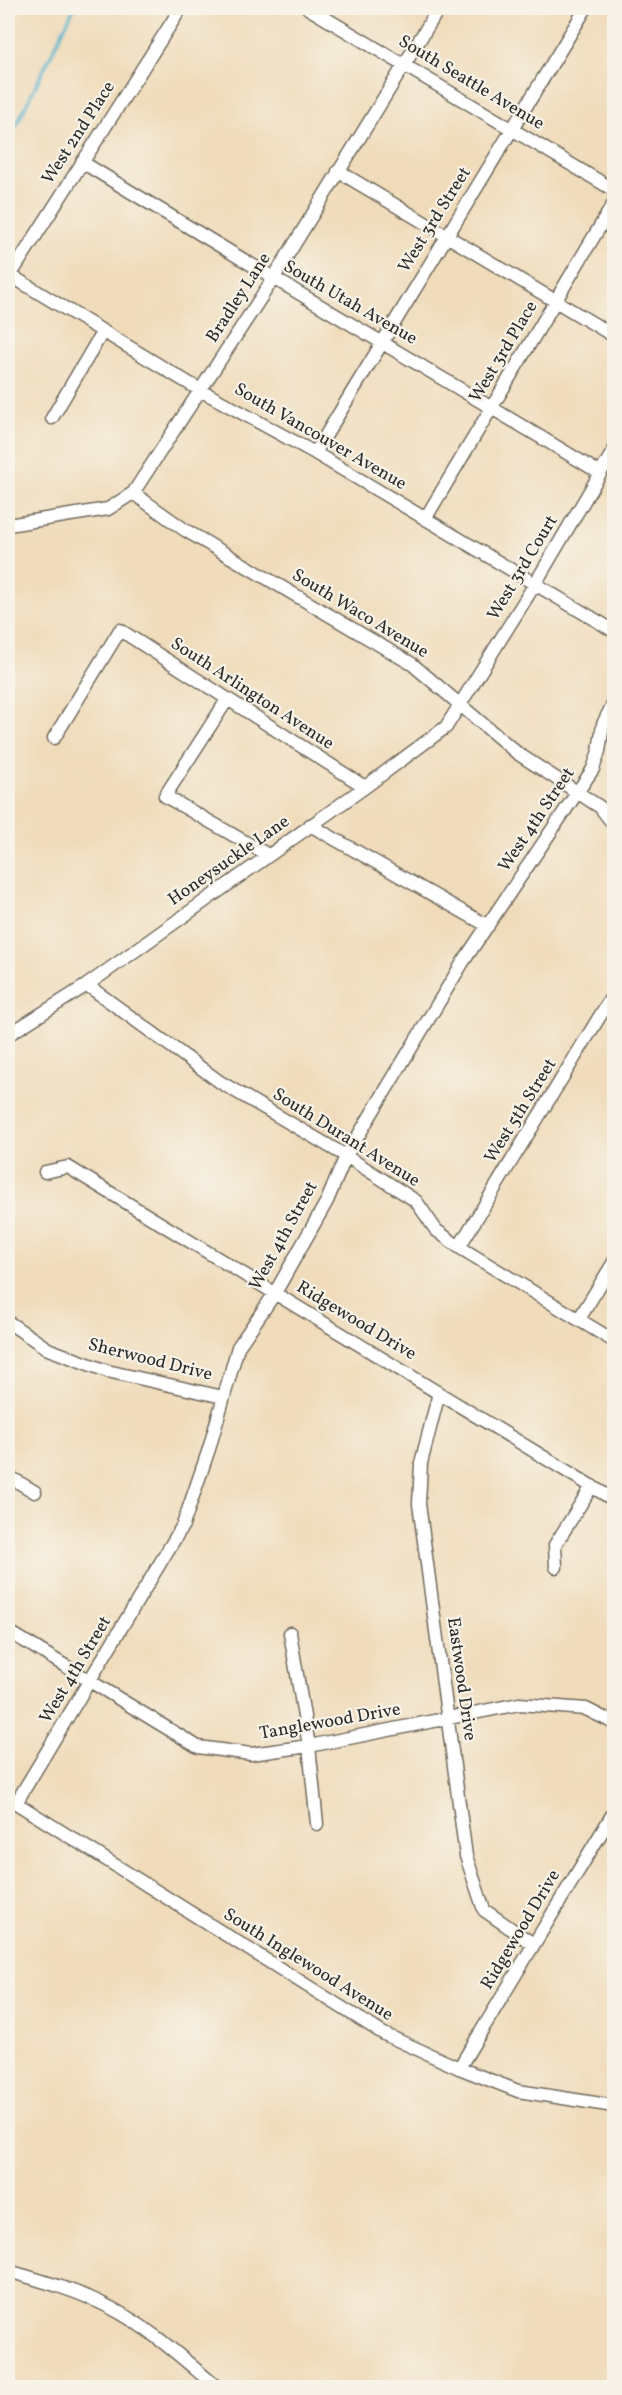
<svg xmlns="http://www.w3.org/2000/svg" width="622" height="2395" font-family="Vollkorn,serif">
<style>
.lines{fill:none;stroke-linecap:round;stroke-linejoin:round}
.stream{stroke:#51b4d0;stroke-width:3}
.minor-casing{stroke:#70695d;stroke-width:15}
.minor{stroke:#fff;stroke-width:12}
.labels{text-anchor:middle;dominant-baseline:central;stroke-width:4.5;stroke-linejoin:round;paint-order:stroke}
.street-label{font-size:18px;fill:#2b2b2b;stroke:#f7f3e8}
</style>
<rect width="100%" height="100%" fill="#f7f3e8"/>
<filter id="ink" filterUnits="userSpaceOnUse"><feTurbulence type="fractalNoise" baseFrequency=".0167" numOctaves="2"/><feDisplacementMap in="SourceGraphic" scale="12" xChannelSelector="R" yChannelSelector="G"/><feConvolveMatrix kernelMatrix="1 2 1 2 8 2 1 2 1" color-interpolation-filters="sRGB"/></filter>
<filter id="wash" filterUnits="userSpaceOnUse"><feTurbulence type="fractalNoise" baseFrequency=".008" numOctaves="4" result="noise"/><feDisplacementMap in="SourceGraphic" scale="24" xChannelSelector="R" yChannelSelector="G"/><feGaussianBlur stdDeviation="1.35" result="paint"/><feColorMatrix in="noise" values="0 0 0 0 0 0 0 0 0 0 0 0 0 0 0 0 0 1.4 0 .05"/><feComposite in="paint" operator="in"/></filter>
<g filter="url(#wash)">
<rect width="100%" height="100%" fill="#f0dbba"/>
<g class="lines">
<path class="stream" d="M8,142L74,8"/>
</g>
</g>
<g filter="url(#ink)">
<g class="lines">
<defs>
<path id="minor" d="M308,8L614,190
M82,162C254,268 428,369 600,473
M338,171L614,336
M8,274L200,390L315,453L614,631
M8,279L181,8
M52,418L103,331
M315,453L586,8
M133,493L185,530L412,664L517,753L600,807L614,825
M425,519L614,203
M8,525L108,509L133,493L273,279L439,8
M227,700L165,796L268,855
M54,738L120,630L365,787
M310,825L488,926
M87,985L220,1082L346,1156L416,1201L436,1230L459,1247L614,1341
M8,1035L87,985L365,787L446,727L535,584L614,450
M45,1172L68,1167L614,1500
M459,1247L614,993
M579,1319L614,1262
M8,1322L48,1349L107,1371L223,1397
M439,1393L421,1463L419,1504L466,1856L484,1910L533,1944
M8,1476L35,1492
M556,1567L555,1545L592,1486
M8,1631L198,1747L251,1754L309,1746L519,1704L586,1709L614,1723
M290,1633L309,1746L317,1824
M8,1798L384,2034L459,2068L518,2091L614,2106
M16,1803L183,1525L209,1449L238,1347L275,1293L327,1201L346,1156L463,962L593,769L599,751L603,724L614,702
M459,2068L614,1812
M8,2271C43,2281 79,2291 111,2308C150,2328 184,2360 218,2388"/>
</defs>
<use href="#minor" class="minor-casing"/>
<use href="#minor" class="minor"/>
</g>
</g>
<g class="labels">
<g class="street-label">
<text transform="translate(471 83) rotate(31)">South Seattle Avenue</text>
<text transform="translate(79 133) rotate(-57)">West 2nd Place</text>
<text transform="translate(435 220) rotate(-58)">West 3rd Street</text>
<text transform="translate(239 298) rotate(-57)">Bradley Lane</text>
<text transform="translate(350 303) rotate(30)">South Utah Avenue</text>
<text transform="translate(504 352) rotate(-59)">West 3rd Place</text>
<text transform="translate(320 437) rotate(30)">South Vancouver Avenue</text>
<text transform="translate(523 568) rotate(-59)">West 3rd Court</text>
<text transform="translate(360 614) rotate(31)">South Waco Avenue</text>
<text transform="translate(252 694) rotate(33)">South Arlington Avenue</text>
<text transform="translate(537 820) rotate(-56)">West 4th Street</text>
<text transform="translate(229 861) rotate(-35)">Honeysuckle Lane</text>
<text transform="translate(521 1111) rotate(-58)">West 5th Street</text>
<text transform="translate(346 1138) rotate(32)">South Durant Avenue</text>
<text transform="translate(284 1236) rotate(-61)">West 4th Street</text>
<text transform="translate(356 1321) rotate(31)">Ridgewood Drive</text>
<text transform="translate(150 1360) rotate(14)">Sherwood Drive</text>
<text transform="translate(76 1670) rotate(-59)">West 4th Street</text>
<text transform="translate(461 1679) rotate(82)">Eastwood Drive</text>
<text transform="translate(330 1722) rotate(-10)">Tanglewood Drive</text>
<text transform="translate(521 1930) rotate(-59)">Ridgewood Drive</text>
<text transform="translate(308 1965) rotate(32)">South Inglewood Avenue</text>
</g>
</g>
<rect width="622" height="2395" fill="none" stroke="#f7f3e8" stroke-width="30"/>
</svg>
